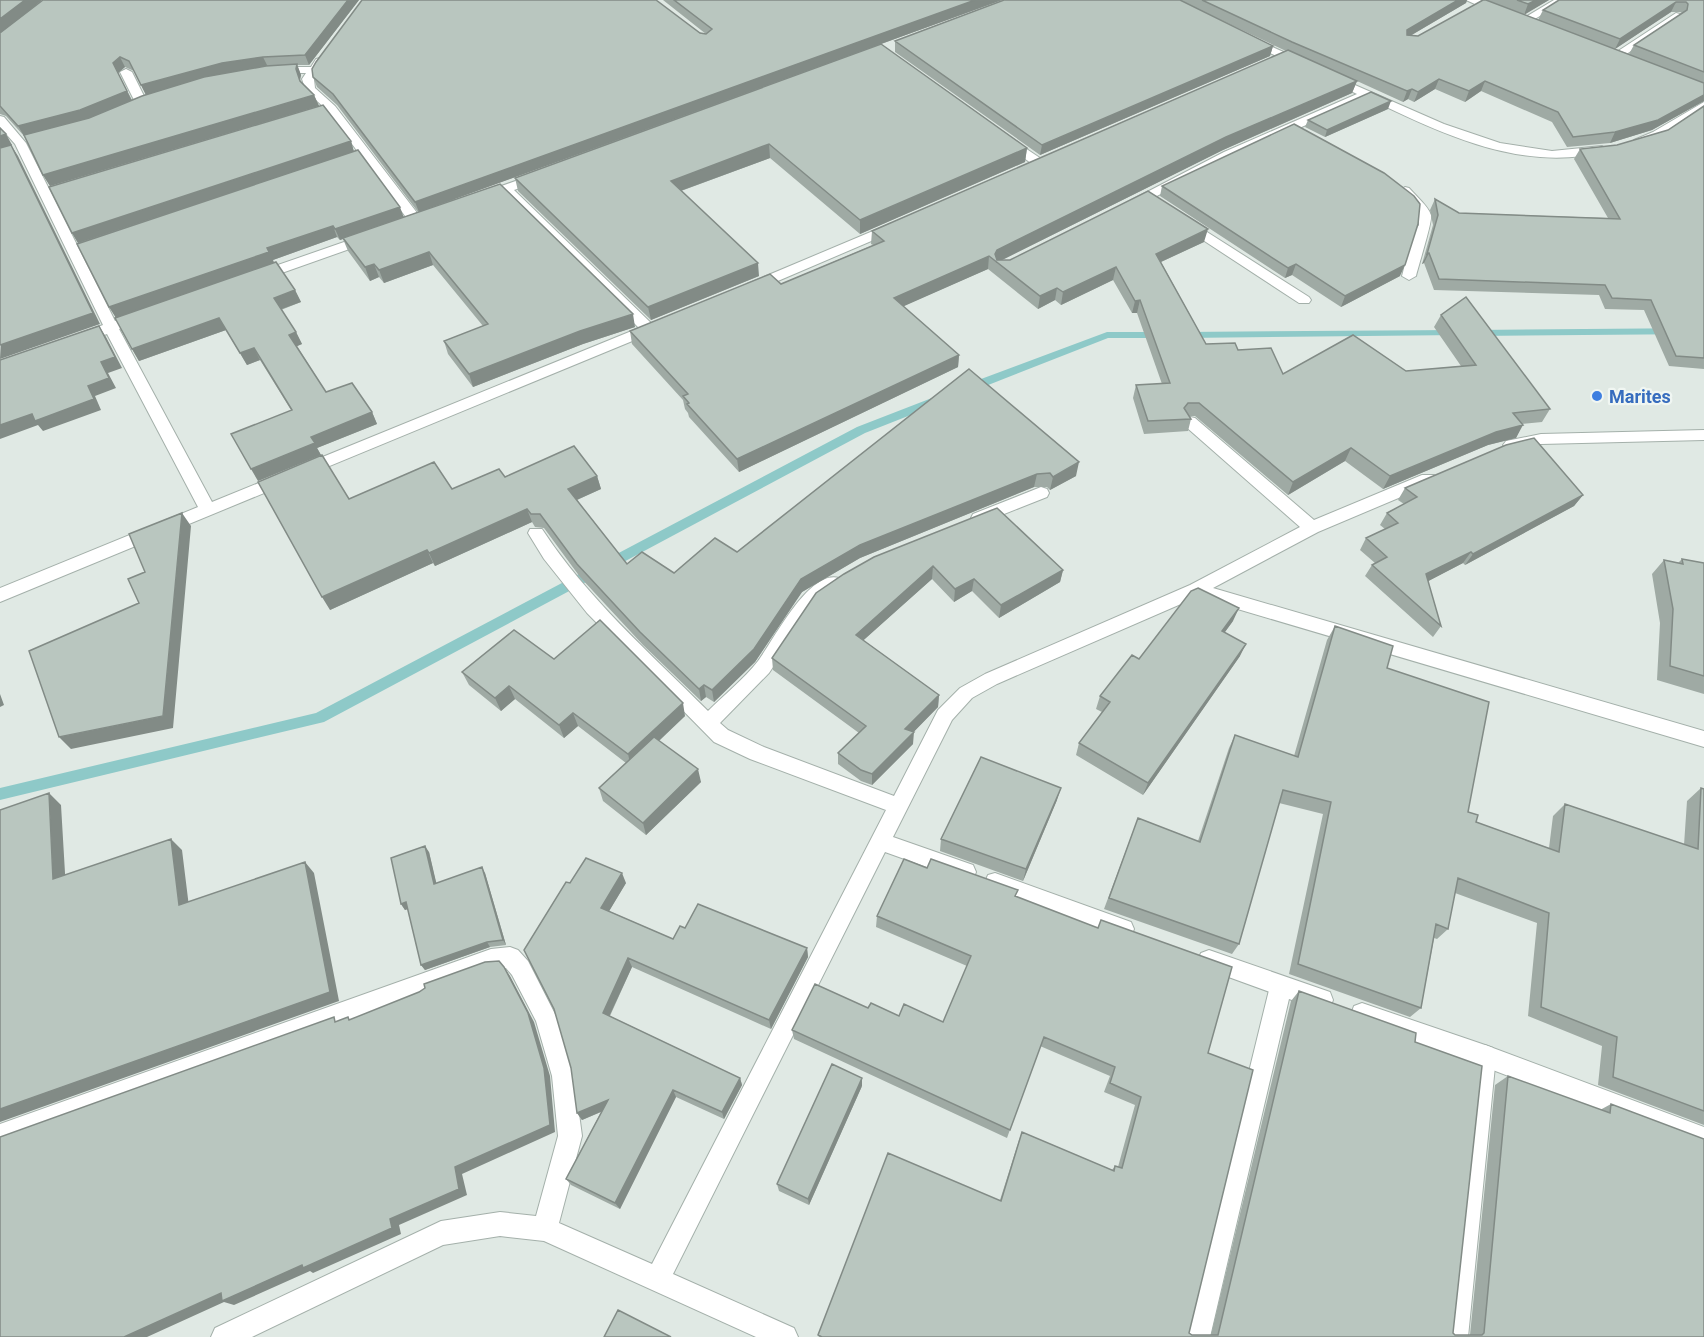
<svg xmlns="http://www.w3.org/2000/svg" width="1704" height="1337" font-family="Roboto,sans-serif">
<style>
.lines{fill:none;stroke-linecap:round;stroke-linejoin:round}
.stream{fill:#8ec9c8;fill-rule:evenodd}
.service-casing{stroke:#a4b0aa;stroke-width:2}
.minor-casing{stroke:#a4b0aa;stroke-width:2}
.service{fill:#fff;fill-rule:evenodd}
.minor{fill:#fff;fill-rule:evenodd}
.wall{fill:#9faaa4;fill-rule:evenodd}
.shaded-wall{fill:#828b86}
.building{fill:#b9c6bf;stroke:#828b86;stroke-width:1.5}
.shop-dot{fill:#3f7fe0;stroke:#f0f6f2;stroke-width:2}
.labels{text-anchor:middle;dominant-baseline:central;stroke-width:4.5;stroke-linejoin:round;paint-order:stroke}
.shop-label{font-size:18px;font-weight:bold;fill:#366cbe;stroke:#f0f6f2;text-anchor:start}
</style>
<rect width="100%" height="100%" fill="#e0e9e4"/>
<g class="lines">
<path class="stream" d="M1704,328V334L1475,336L1470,333L1475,330Z
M1456,330L1460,331V335L1184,338L1179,335L1184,332Z
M1107,332H1162L1167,335L1162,338H1108L973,391L969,392L963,388L965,385Z
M937,396L943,400L941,403L865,433L324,722L0,800V788L316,713L857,427Z"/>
<defs>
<path id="service" d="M1281,976L1289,979L1292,986L1210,1337H1184L1270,986L1273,979Z
M1485,1045L1493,1048L1496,1056L1468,1337H1442L1474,1056L1477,1048Z"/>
<path id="minor" d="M1466,0H1480L1506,12L1501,15L1497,14Z
M1554,0H1567L1528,23L1524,24L1519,21Z
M1676,13L1680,14V18L1619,59L1615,60L1609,57Z
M1250,37L1306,62L1308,64L1306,66H1298L1246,42L1245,40Z
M320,58L326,61L314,79L315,88L335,106L421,218L422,221L421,224H411L327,110L306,91L302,79L306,73H276L270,70L276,67H311L316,59Z
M126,69L132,72L148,104L146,106L142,107L136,104L120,72Z
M1332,75L1444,124L1500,143L1552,151L1602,146L1608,150C1602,156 1591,155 1582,156C1506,166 1433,129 1367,98L1232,158L1135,207L1130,208L1124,204L1224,152L1357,94L1328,80L1326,78Z
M1704,102V110L1661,138L1640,144L1634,140L1653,132Z
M0,116L4,117L26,143L115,321L140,313L147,317L145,320L119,329L212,502L639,328L504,194L483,201L477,197L479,194L535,174H543L545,177L543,180L514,190L651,323L659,324L661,327L659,330L0,602V588L198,507L107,334L78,344L71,339L73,336L103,325L15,144L0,127Z
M1007,136L1043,160L1045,163L1043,166H1035L1003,143L1001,140Z
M1405,187L1409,188C1416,196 1428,206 1431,215C1433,220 1418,267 1416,276L1409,280L1402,276L1413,233L1419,225V215L1399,191Z
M1185,218L1309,297L1311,300L1309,303H1299L1180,225L1179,222L1180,219Z
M892,223L897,224L899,227L897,230L757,290L752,291L745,287L747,284Z
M370,233L377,237L375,240L262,280L257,281L250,277L252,274Z
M1190,417L1195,418L1314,520L1422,475H1434L1436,479L1434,483L1318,532L1213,588L1704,731V747L1197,597L997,684L972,698L952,720L893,837L973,865L976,872L973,879L966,881L885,852L673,1274L794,1328L798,1337H756L544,1241L500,1236L443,1245L252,1337H211L215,1328L441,1221L500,1212L536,1216L558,1136L552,1076L536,1021L512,975L506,968L491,969L0,1148V1124L491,949L510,947L518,950L528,961L557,1018L574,1076L582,1136L559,1223L652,1264L886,810L750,759L714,742L587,613L544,559L528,533L530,529H542C587,598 650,653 708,711C724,695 744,679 758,661C773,641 809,569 839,578L842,583L839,588L815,604L769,673L720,723L728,730L764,747L894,796L938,710L960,688L985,674L1190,585L1300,527L1185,426L1182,422L1185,418Z
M1704,430V440L1541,444L1511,450L1506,449L1503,445L1506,441L1541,434Z
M1041,487L1047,489L1049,493L1047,497L979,524L973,522L971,518L973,514Z
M995,873L1131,922L1134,929L1131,936L1124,939L988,889L985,882L988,875Z
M1209,950L1330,992L1333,1000L1330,1008L1322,1011L1201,967L1198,960L1201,953Z
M1362,1003L1485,1045L1704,1127V1151L1485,1067L1354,1022L1351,1014L1354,1006Z"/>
</defs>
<use href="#service" class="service-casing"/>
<use href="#minor" class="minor-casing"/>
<use href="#service" class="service"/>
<use href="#minor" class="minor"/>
</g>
<path class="wall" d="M0,0H42L30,10L359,0L309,65H297L301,75L300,80V82L314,95L319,106L50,186L43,175L24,136L6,116L0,114ZM125,67L134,71L146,95L132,100L118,73Z
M663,0H1002L881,44L1027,148L1025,162L860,234L770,158L681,191L759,276L651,320L518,191L515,178L604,145L454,199L635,327L583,344L473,387L448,354L444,341L483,326L433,265L384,283L379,277L370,281L348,251L343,239L340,240L337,237L273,260L274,263L295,290L301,302L281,310L296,332L302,344L297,346L326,392L372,412L377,424L317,448L321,455L258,481L291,410L260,360L247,365L226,330L139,361L132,349L78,243L72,233L351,141L354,152L404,217L418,212L337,105L317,87L313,77L700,33L706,34Z
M1004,0H1467L1466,3L1410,36H1418L1486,0H1549L1524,14L1538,20L1543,10L1704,0V101L1652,130L1610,143L1567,147L1552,122L1481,91L1465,102L1435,89L1414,102L1408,99L1403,102L1357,81L1352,93L1223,150L1002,260H1010L1204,242L1161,262L1206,344L1238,350L1283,374L1406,371L1461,366L1434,327L1441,315L1550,409L1542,422L1522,424L1516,438L1488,445L1383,489L1345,461L1288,495L1195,416H1189L1191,419L1188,431L1144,434L1133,398L1136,385L1162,384L1137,313H1132L1113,280L1061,305L1055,300L1038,309L988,269L903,306L959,355L958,367L739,472L689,417L688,413L685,409L683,400L632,344L630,331L781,284L873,245L871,244L872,231L1286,51L1206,13L1273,46L1270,56L1040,155L895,52V41ZM1671,12H1680L1682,13L1634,45L1629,54L1615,49Z
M1704,106V369L1669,366L1644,310L1605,309L1599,295L1434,290L1424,263L1422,264L1433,225L1430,210L1435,199L1459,213L1608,218L1574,159L1580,149L1617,145L1668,130Z
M1388,109L1325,137L1305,127L1308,120Z
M1162,186L1400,276L1341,307L1292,275L1285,278L1160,196Z
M969,369L1076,476L1050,490L1047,487H1034L860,558L802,592L755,662L714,702L706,697L701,701L643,645L580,577L544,528L535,527L532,522L435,566L433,563L330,610L349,499L452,489L505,477L597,476L601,489L577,500L627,564L674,573L737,552Z
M1405,488L1583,495L1574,506L1465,565L1463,563L1428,581L1441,626L1433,637L1365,576L1372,565L1375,563L1360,550L1366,538L1385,529L1380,525L1387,513L1404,504L1398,500Z
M874,557L1063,570L1060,582L999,618L972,591L954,602L932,579L863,640L939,695L938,707L913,732V744L872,785L861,781L838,764V753L859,733L773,670L772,658Z
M1682,559L1704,563V694L1657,680L1660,623L1652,574L1664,560L1678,563Z
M1233,621L1225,632L1240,656L1143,795L1076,755L1079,743L1102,712L1096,709L1100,696L1139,659Z
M1335,626L1387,668L1468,812L1476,822L1549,848L1553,816L1565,804L1684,845L1687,801L1701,788L1704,789V1125L1598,1085L1602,1046L1528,1016L1537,923L1455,893L1448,929L1437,939L1434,938L1421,1008L1410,1017L1289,974L1323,814L1279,803L1239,944L1232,954L1104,909L1138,818L1198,841L1229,748L1235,735L1294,756L1327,640Z
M554,659L685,716L659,741L701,782L646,835L603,801L599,788L626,763L578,726L564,738L515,699L501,711L469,685L462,672Z
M1057,800L1023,881L940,851L941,839Z
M429,852L436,883L485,873L506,945L490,947L425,970L421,965L408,909L405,910L401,904Z
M927,868L1016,896L1208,1053L1189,1333L1192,1335H1211L1291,1001L1299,991L1415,1042L1453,1333L1455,1335H1470L1495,1085L1508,1076L1600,1110L1611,1104L1704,1337H819L818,1335L1000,1200L1019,1140L1022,1132L1112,1170L1115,1166L1118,1167L1135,1105L1104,1092L1110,1076L1040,1046L1007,1138L794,1039L792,1030L868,1008L899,1016L943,1022L967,966L876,927L877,916Z
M570,883H626L609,911L673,939L685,928L807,948L808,957L771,1029L632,967L610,1016L740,1078L742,1085L724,1119L676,1097L620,1209L571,1185L566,1179L601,1112L582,1120L577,1113Z
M862,1086L809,1205L779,1191L777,1184Z"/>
<path class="shaded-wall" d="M25,0H42L0,34V19Z
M348,0H359L309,65L305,55Z
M975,0H1002L419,212L415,202Z
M1458,0H1467L1466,3L1403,40L1407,30Z
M1536,0H1549L1524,15L1528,4Z
M1676,2L1671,12L1615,49L1620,39Z
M1273,46L1270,56L1040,155L1042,145Z
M120,57L125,67L118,73L132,101L85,120L24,136L18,126L113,63Z
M263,57L268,67L146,95L141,85L222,63Z
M297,64L301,75L300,80L304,92L296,69Z
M1439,79L1435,89L1414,102L1418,92Z
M1357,81L1352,93L1223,150L996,263L995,254L997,250L1226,137Z
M1485,81L1481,91L1465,102L1469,91Z
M1412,89L1408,99L1403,102L1407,91Z
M314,95L319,106L50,186L43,175Z
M1704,95V101L1652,130L1610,143L1615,132Z
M1391,101L1388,109L1325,137L1327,130Z
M6,134L12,145L0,148V136Z
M351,141L354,152L78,243L72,233Z
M769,144L770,158L672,194L671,181Z
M11,145L18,156L100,324L0,359Z
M1027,148L1025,162L860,234V220Z
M400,207L404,218L340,240L335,229Z
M333,226L337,237L273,260L274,263L116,318L109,307L267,248Z
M1208,229L1204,242L1152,266L1156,254Z
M429,252L433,265L384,283L379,270Z
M1429,253L1424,263L1422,264L1427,254Z
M989,256L988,269L893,311L894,298Z
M758,263L759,276L651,320L648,307Z
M374,264L379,277L370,281L365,267Z
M1296,264L1292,275L1285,278L1288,268Z
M1405,265L1400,276L1341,307L1345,296Z
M1116,267L1113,280L1061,305L1063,292Z
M1057,288L1055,300L1038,309L1040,296Z
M295,290L301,302L279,310L274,298Z
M1140,300L1137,313H1132L1135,301Z
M633,314L635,327L583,344L473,387L469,374L580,331Z
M219,318L226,330L139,361L132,349Z
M99,326L106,337L122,368L108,373L116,388L95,396L101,410L43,431L38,425L0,439V425L88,386Z
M296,332L302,344L295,347L289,335Z
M254,348L260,360L247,365L240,353Z
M959,355L958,367L739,472L737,459Z
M372,412L377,424L317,448L321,455L258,481L251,469L311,437Z
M1523,425L1516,438L1488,445L1383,489L1390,476L1496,432Z
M1351,448L1345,461L1288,495L1293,482Z
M1079,462L1076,476L1050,490L1053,477Z
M1037,474L1034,487L860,558L802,592L755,662L714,702L712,690L801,579L860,545Z
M597,476L601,489L572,502L568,489Z
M1583,495L1574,506L1465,565L1473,554Z
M527,509L532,522L435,566L429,553Z
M182,513L191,526L173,728L71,749L59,737L163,716Z
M427,550L433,563L330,610L322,597Z
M1471,552L1463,563L1419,586L1426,574Z
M933,566L932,579L856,647V635Z
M1063,570L1060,582L999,618L1001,605Z
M974,579L972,591L954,602L955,589Z
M1239,608L1233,621L1216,644L1222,631Z
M1246,644L1240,656L1143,795L1148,783Z
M704,685L706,697L701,701L699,689Z
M509,686L515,699L501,711L495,698Z
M0,694L4,705L0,707Z
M939,695L938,707L905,741V729Z
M683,703L685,716L631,767L628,754Z
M573,713L578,726L564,738L559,725Z
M914,732L913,744L872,785V774Z
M698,769L701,782L646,835L643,823Z
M1061,788L1057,800L1023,881L1026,869Z
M49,793L61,805L66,890L53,879Z
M171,839L182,850L190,915L179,905Z
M425,846L429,852L438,890L434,884Z
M305,862L314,873L339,1001L0,1122V1109Z
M482,867L485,873L506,945L503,940Z
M622,873L626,883L605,918L601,908Z
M406,902L410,908L405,910L401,904Z
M487,942L490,947L425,970L421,965Z
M807,948L808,957L771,1029L769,1020Z
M628,958L632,967L607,1021L603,1013Z
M504,967L510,976L534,1022L550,1076L555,1132L462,1174L467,1195L399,1225L401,1234L313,1273L310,1271L234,1305L224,1302L147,1337H124L221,1293L390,1219L455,1167Z
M740,1078L742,1085L724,1119L722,1112Z
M862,1078V1086L809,1205L808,1199Z
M673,1090L676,1097L620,1209L615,1203Z
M608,1100L612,1107L582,1120L577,1113Z"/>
<path class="building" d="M0,0H25L0,19Z
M43,0H348L305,55L263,57L222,63L141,85L129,61L120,57L113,63L127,91L80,110L18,126L0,106V33Z
M362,0H656L700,33L706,34L712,29L674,0H975L415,202L333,94L313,77L312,69L316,62Z
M1004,0H1180L1273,46L1042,145L895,41Z
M1202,0H1458L1407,30V35L1418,36L1483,0H1486L1704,83V95L1658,120L1615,132L1573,137L1558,112L1485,81L1469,91L1439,79L1418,92L1412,89L1407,91L1292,42Z
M1517,0H1536L1528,4Z
M1559,0H1704V72L1634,45L1687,10L1688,4L1686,2H1676L1620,39L1543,10Z
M881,44L1027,148L860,220L769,144L671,181L758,263L648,307L515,178Z
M1288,50L1357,81L1226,137L997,250L995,254L997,260H1010L1148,191L1208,229L1156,254L1206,344L1235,343L1238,350L1271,348L1283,374L1353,335L1406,371L1476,365L1441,315L1466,297L1550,409L1513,413L1523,425L1496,432L1390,476L1351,448L1293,482L1199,403H1188L1184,408L1191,419L1148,421L1136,385L1170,383L1140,300L1135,301L1116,267L1063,292L1057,288L1040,296L989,256L894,298L959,355L737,459L687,404L689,403L683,396L688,394L630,331L770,274L781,284L884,241L872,231Z
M297,64L296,69L300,81L314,95L43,175L24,135L89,118L142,96L204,77L266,66Z
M1371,92L1391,101L1327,130L1308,120Z
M323,105L351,141L72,233L49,187Z
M1704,106V358L1676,356L1651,300L1612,298L1605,285L1439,279L1429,253L1427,254L1438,215L1435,199L1459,213L1620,219L1580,149L1617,145L1668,130Z
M1294,124L1384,173L1414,196L1420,204L1418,224L1405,265L1345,296L1296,264L1288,268L1162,186Z
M0,128L6,134L0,136Z
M11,145L93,313L0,345V148Z
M358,150L400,207L335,229L333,226L267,248L269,252L109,307L77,244Z
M500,184L633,314L580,331L469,374L444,341L488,324L429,252L379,270L374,264L365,267L343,238Z
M276,262L295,290L274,298L296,332L289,335L326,392L352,383L372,412L311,437L315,443L251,469L231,434L292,410L254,348L240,353L219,318L132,349L115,318Z
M99,326L115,357L101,362L109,378L88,386L94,399L35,421L32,414L0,425V360Z
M969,369L1079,462L1053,477L1050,473L1037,474L860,545L801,579L754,649L712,690L704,685L699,689L640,632L577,564L540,514H531L527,509L429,553L427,550L322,597L258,482L322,455L349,499L434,462L452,489L499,469L505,477L574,446L597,476L568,489L627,564L642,552L674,573L715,538L737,552Z
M1534,438L1583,495L1473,554L1471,552L1426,574L1441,626L1372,565L1387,557L1366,538L1398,523L1387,513L1417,497L1405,488L1506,445Z
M997,508L1063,570L1001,605L974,579L955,589L933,566L856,635L939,695L905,729L914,732L872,774L861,770L838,753L866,726L772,658L816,593L844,574L874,557Z
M182,513L163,716L59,737L29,651L139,603L128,579L145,572L129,534Z
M1682,559L1704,563V676L1670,666L1673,609L1664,560L1683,564Z
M1198,588L1239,608L1222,631L1246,644L1148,783L1079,743L1110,702L1100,696L1132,655L1139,659L1191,591Z
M600,620L683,703L628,754L573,713L559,725L509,686L495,698L462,672L514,630L554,659Z
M1335,626L1393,646L1387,668L1489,702L1468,812L1478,815L1476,822L1559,852L1565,804L1698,849L1701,788L1704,789V1111L1613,1077L1617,1037L1541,1007L1549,913L1458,878L1448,929L1436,924L1421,1008L1298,964L1331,802L1283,790L1239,944L1109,898L1138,818L1200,842L1235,735L1298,757Z
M654,737L698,769L643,823L599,788Z
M981,757L1061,788L1026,869L941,839Z
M49,793L53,879L171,839L179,905L305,862L330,992L0,1109V810Z
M425,846L434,884L482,867L503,940L487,942L421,965L406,902L401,904L391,858Z
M586,858L622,873L601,908L673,939L680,926L685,928L698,904L807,948L769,1020L628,958L603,1013L740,1078L722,1112L673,1090L615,1203L566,1179L608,1100L577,1113L571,1068L554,1009L524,950L566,882L570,883Z
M904,859L927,868L931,859L1018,890L1015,896L1098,928L1101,920L1232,967L1208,1053L1253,1070L1189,1333L1192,1335H1218L1299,991L1416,1033L1415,1042L1482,1066L1453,1333L1455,1335H1482L1484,1333L1508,1076L1610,1113L1611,1104L1704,1139V1337H822L818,1335L888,1153L1001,1201L1022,1132L1114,1171L1115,1166L1122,1168L1141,1097L1110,1083L1115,1067L1044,1037L1010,1130L792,1030L815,984L868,1008L871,1003L899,1016L904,1004L943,1022L971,956L877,916Z
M499,961L504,967L528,1013L544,1068L550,1125L455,1167L459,1189L390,1219L392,1228L303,1268L302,1265L222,1301L221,1293L124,1337H0V1137L334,1017L335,1022L348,1017L349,1020L419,992L425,988L424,984L485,962Z
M832,1064L862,1078L808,1199L777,1184Z
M618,1310L671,1337H604Z"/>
<circle class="shop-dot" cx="1597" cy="396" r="6"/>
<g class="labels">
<g class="shop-label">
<text x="1609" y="396">Marites</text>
</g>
</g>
</svg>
